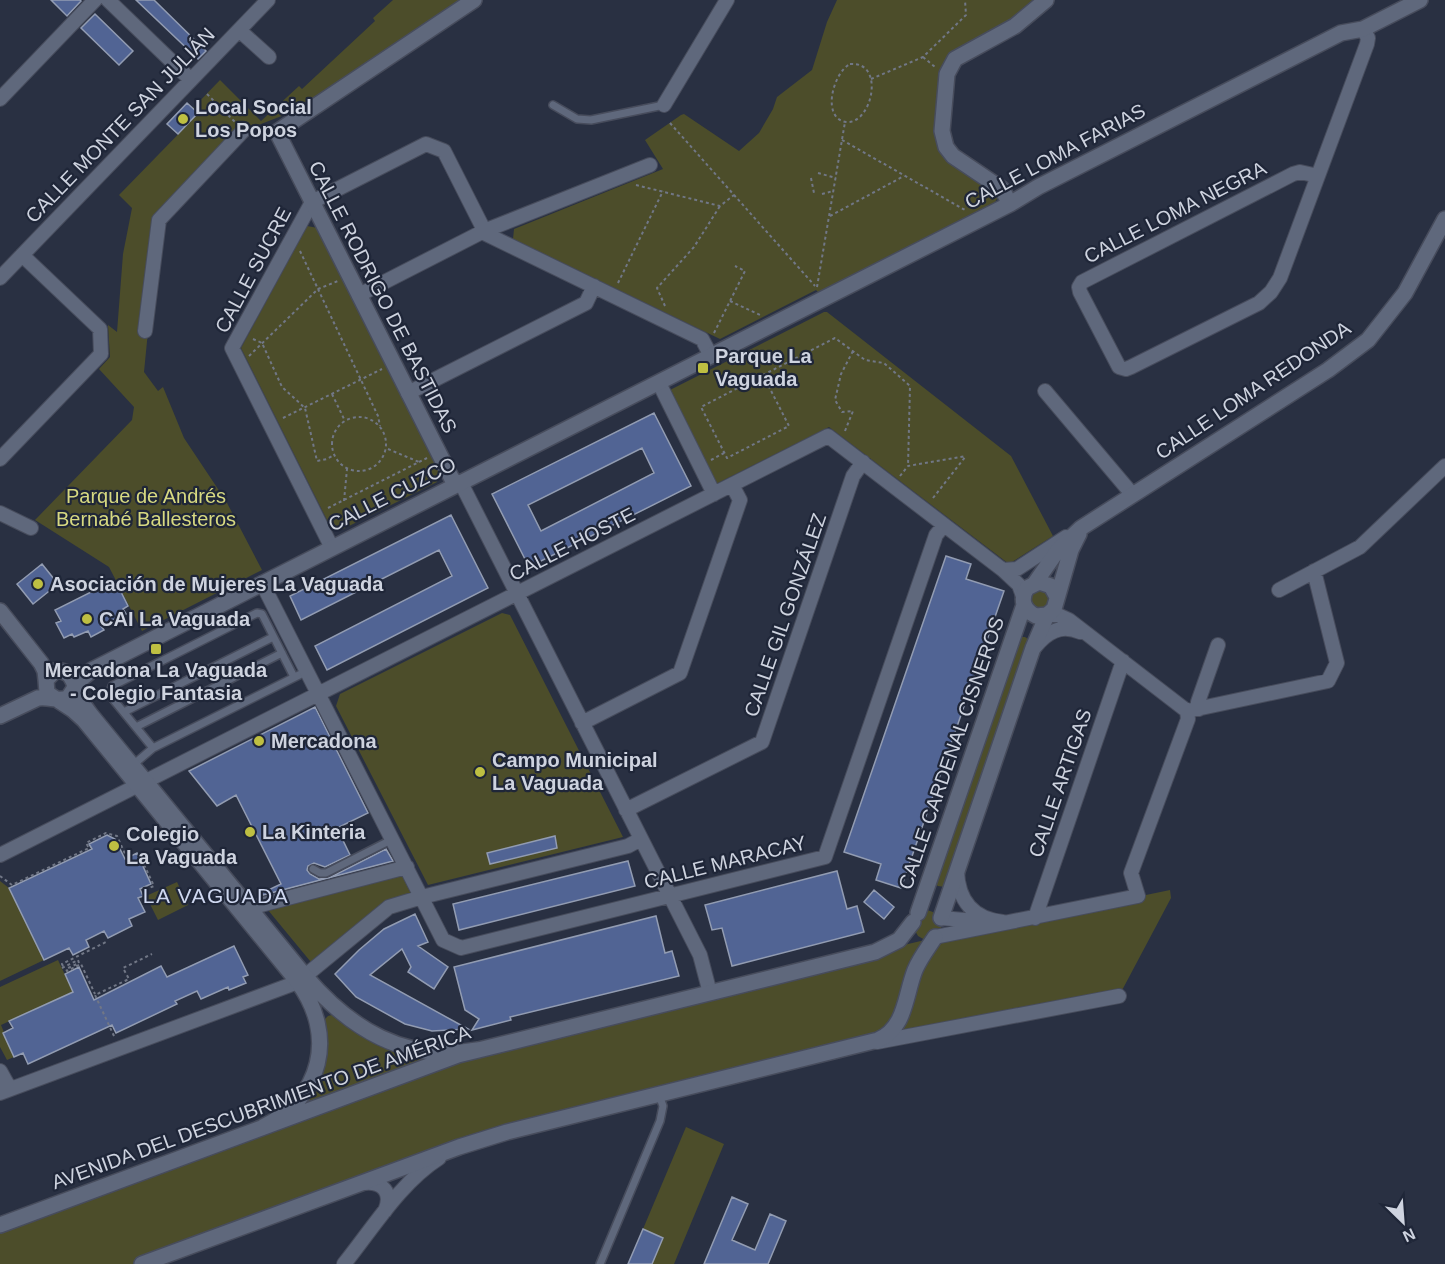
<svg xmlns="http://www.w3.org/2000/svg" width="1445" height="1264" font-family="Helvetica,sans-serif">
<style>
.green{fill:#4c4d2a}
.building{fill:#516494;stroke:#929cb2;stroke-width:1.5;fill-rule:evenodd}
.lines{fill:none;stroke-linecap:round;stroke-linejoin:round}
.lane-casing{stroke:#474c5c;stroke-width:10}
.street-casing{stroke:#474c5c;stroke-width:16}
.secondary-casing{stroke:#474c5c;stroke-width:18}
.path{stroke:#717786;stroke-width:2;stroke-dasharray:3 3;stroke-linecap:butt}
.lane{stroke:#5f687c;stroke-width:7}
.street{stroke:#5f687c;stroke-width:14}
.secondary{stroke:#5f687c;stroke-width:15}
.poi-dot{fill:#bebf42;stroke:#1f2638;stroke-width:2}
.labels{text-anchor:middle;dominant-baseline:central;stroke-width:4.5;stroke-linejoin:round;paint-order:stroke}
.poi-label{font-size:20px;font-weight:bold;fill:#ced3df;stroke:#1f2638;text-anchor:start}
.street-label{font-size:20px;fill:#ced3df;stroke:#1f2638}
.park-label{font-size:20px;fill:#d7d981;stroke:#1f2638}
.neighbourhood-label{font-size:21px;letter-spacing:1.5px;fill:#cfd8f0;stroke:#1f2638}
</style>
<rect width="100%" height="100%" fill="#293042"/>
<path class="green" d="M393,0H463L297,110L243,131L159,220L144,372L158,391L163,387L184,438L226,501L262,570L142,631L109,567L35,520L132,420L134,407L99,369L110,357L108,325L117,332L123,254L132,208L119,195L198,114L193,108L220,80L261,121L299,86L302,89L375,21L373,18Z
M837,0H1039L1026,12L957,51L937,131L995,190L998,197L994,204L819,293L816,290L720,339L513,239L514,229L663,169L645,140L681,115L684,114L739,151L759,133L773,109L777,97L812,70L827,22Z
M307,226L318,228L441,471L437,482L339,531L331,528L241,348Z
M824,312H827L1011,456L1053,536L1009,564L829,427L710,487L664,393Z
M1027,588L1054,589L1043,616L1023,596Z
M502,613L510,615L623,837L428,885L336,706L340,694Z
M1018,637H1025L1031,641L945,887L938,886L933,883Z
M399,869L415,900L389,907L315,967L263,904Z
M0,881L9,888L44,960L0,981Z
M177,882L188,905L158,920L146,896Z
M1170,890L1171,898L1119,996L910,1037L507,1132L142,1264H0V1225L263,1127L299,1101L323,1021L328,1016L335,1014L356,1024L447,1053L925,940L918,936L913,927L925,910C936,911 943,918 941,929L1011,923Z
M58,960L73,992L1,1025L14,1057L7,1060L0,1047V987Z
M686,1127L724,1144L674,1264H652L663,1238L643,1229Z"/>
<path class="building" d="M51,0H80L81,1L67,16Z
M136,0H154L206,51L198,59Z
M95,14L133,51L119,65L81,28Z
M187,103L198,113L178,134L167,124Z
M654,413L691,486L529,567L492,494ZM642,448L654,473L541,531L528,505Z
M451,515L488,588L327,670L315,646L452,576L439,550L301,620L290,596Z
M946,556L971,564L966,579L1004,591L901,888L876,880L881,864L844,852Z
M42,564L58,584L33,604L17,584Z
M111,582L115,592L120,590L128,606L123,609L126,614L101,626L104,630L91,637L88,631L74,637L72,634L64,638L56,623L61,621L55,610Z
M315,707L368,813L337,828L350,855L325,867L314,863L308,866L307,870L310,874L319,879L328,878L263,895L262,893L281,884L236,795L217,806L189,771Z
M107,835L115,839L125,859L137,853L151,884L140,889L143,896L138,898L145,912L129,919L132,926L108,938L104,931L86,940L89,947L73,955L69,948L44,960L9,888L92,849L89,844Z
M555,836L557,848L490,864L487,853Z
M386,849L393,861L328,878H329Z
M628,861L635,886L459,930L453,904Z
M837,871L847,909L857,906L864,932L732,966L722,928L712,930L705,905Z
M874,890L894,907L884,919L864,902Z
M415,914L428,942L418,946L448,967L434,989L408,972L411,967L402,949L370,975L468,1029L432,1031L405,1024L356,997L335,974L359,950L384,929Z
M656,916L665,953L672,951L679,976L510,1017L511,1020L472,1030L479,1019L465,1010L454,967Z
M234,946L248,975L243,977L246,983L229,990L228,987L201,999L197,991L175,1001L177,1004L116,1033L112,1025L28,1064L23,1053L14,1057L3,1033L13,1028L9,1021L73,992L65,974L79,967L94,1000L161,966L167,977Z
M732,1197L748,1204L732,1240L755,1250L770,1214L786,1221L768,1264H704Z
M643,1229L663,1238L652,1264H628Z"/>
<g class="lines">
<defs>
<path id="lane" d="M553,105L577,119L591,120L664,105
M124,712L273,637
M136,727L282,653
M153,748L112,698L110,692L112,686L257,613L262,614L294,677
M133,765L153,748L307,671
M313,869L320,873H326L393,839
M600,1264L660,1121L663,1106L659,1095"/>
<path id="street" d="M108,0L191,80
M239,30L269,57
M0,99L95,0
M664,105L727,0
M1318,176L1300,172L1293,174L1082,282L1079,287L1080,292L1119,367L1126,369L1131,367L1259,303L1271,292L1280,278L1367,44L1368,38L1363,29
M0,278L268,0
M359,295L484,231L650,165
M145,331L159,220L243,131
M659,383L714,494
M1045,391L1132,494
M408,393L586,303L594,286
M0,459L101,354L100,329L22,255
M461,483L700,955L710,993
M0,513L31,528
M332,548L232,348L312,202L426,144L444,151L486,234L702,339L711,356
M1003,570L1017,569L1066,537
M262,583L443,940L461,948L825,857L936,535L944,525
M1279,590L1360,547L1445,466
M1047,615H1058L1069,620L1187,711
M1035,647C1047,632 1061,624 1080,632
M1199,709L1198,702L1218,645
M1187,711L1328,681L1337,663L1314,571
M582,723L680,673L740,500L732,485
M626,810L762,742L853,476L863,462
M0,855L828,436L1003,570L1019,585L1023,596
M957,871C958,900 973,919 1003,922
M249,908L407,867
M941,918L988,922
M1035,918L1123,661
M935,937L1138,896L1131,873L1188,719L1187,711
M305,976L389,907L422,897L628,846L641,839
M877,1042L1119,996
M0,1071L10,1089
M0,1093L298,982
M364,1183C383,1181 393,1193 385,1211
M344,1264C373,1228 400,1183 439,1158"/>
<path id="secondary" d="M1010,204L1002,189L953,156L946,147L942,131L947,74L955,59L1015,26L1046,0
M461,483L453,481L277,132L474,0
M1035,583L1058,550L1081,528L1328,370L1368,340L1405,293L1445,219
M1057,597L1051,586L1039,582L1027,588C1020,599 1023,610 1036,616L1047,615L1054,609L1071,550L1079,534
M0,611L41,663L45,671L46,680
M0,716L38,698C49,696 58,702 68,698L80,680L92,670L1010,204L1038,187L1341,33L1363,29L1420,0
M918,913L1024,605
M941,918L1033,648L1047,615
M263,1127C322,1097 337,1036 298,982L84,720L73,710L47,693L46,680L55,671C74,669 73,685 80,698C83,704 87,710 91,715L305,976C350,1029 405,1063 477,1050
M0,1225L458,1055L875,952L899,940L913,922
M142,1264L459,1147L507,1132L878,1040C906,1028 905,995 915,970C920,958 928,948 935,937"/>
</defs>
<use href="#lane" class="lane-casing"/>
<use href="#street" class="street-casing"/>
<use href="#secondary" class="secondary-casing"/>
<path class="path" d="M923,57L935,67
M850,64C886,61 872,125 846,122C821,118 833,73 850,64Z
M871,79L923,57L966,15L965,0
M207,94L235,122
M670,123L815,286
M842,140L965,210
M818,173L836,178
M811,178L814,193
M636,185L720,206L734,195
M822,194L833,191
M830,216L904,176
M300,251L378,416L380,426
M618,283L663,191
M817,287L845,122
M730,301L760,315
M665,306L657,288L694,247L720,206
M714,333L745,271L735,266
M253,339L262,343L282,387L305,408L317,461L327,459L334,455
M249,356L318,289L338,281
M763,375L789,426L727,458L701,407Z
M763,375L835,338L865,360L884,363L910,386L908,466
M332,394L345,421
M332 444a27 27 0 1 1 54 0a27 27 0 1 1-54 0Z
M283,418L382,369
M845,431L853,411L842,412L835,400L841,374L853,351
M388,449L419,462
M711,460L724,453
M900,476L908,466L966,456
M933,498L966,456
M344,501L347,469
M328,508L427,458
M139,854L154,886L144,890
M0,876L12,885L89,848L86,843L106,833L117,836L126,856
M63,966L62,964L108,941
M62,968L78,960L79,963L66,969L67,971L81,964L95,994
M114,1036L95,995L129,979L123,968L152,954"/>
<use href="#lane" class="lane"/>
<use href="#street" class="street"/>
<use href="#secondary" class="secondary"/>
</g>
<g class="poi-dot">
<circle cx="183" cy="119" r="6"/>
<rect x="697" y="362" width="12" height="12" rx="3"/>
<circle cx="38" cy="584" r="6"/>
<circle cx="87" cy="619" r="6"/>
<rect x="150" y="643" width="12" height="12" rx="3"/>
<circle cx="259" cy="741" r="6"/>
<circle cx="480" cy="772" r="6"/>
<circle cx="250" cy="832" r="6"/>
<circle cx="114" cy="846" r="6"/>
</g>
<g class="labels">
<g class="poi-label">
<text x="195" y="107">Local Social<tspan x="195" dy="23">Los Popos</tspan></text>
<text x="715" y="356">Parque La<tspan x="715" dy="23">Vaguada</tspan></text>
<text x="50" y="584">Asociación de Mujeres La Vaguada</text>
<text x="99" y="619">CAI La Vaguada</text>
<text x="156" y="670" text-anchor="middle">Mercadona La Vaguada<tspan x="156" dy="23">- Colegio Fantasia</tspan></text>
<text x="271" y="741">Mercadona</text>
<text x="492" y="760">Campo Municipal<tspan x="492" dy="23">La Vaguada</tspan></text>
<text x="262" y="832">La Kinteria</text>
<text x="126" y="834">Colegio<tspan x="126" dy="23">La Vaguada</tspan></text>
</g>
<g class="street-label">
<text transform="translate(120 125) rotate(-46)">CALLE MONTE SAN JULIÁN</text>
<text transform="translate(1055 156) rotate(-28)">CALLE LOMA FARIAS</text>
<text transform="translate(1175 212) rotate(-27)">CALLE LOMA NEGRA</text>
<text transform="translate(253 270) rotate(-62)">CALLE SUCRE</text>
<text transform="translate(383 297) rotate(63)">CALLE RODRIGO DE BASTIDAS</text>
<text transform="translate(1253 390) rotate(-34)">CALLE LOMA REDONDA</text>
<text transform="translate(392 494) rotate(-27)">CALLE CUZCO</text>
<text transform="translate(572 544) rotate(-27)">CALLE HOSTE</text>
<text transform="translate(785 615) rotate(-71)">CALLE GIL GONZÁLEZ</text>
<text transform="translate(951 753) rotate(-71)">CALLE CARDENAL CISNEROS</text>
<text transform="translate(1060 783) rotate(-71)">CALLE ARTIGAS</text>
<text transform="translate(725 862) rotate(-14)">CALLE MARACAY</text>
<text transform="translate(261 1107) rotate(-20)">AVENIDA DEL DESCUBRIMIENTO DE AMÉRICA</text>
</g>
<g class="park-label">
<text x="146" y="496">Parque de Andrés<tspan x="146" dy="23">Bernabé Ballesteros</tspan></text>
</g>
<g class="neighbourhood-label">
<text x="216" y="895">LA VAGUADA</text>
</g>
</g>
<g transform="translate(1403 1222) rotate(155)" stroke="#1f2638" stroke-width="4.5" paint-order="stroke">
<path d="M0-4.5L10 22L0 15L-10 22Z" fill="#ced3df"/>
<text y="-9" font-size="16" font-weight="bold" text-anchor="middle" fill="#ced3df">N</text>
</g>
</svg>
